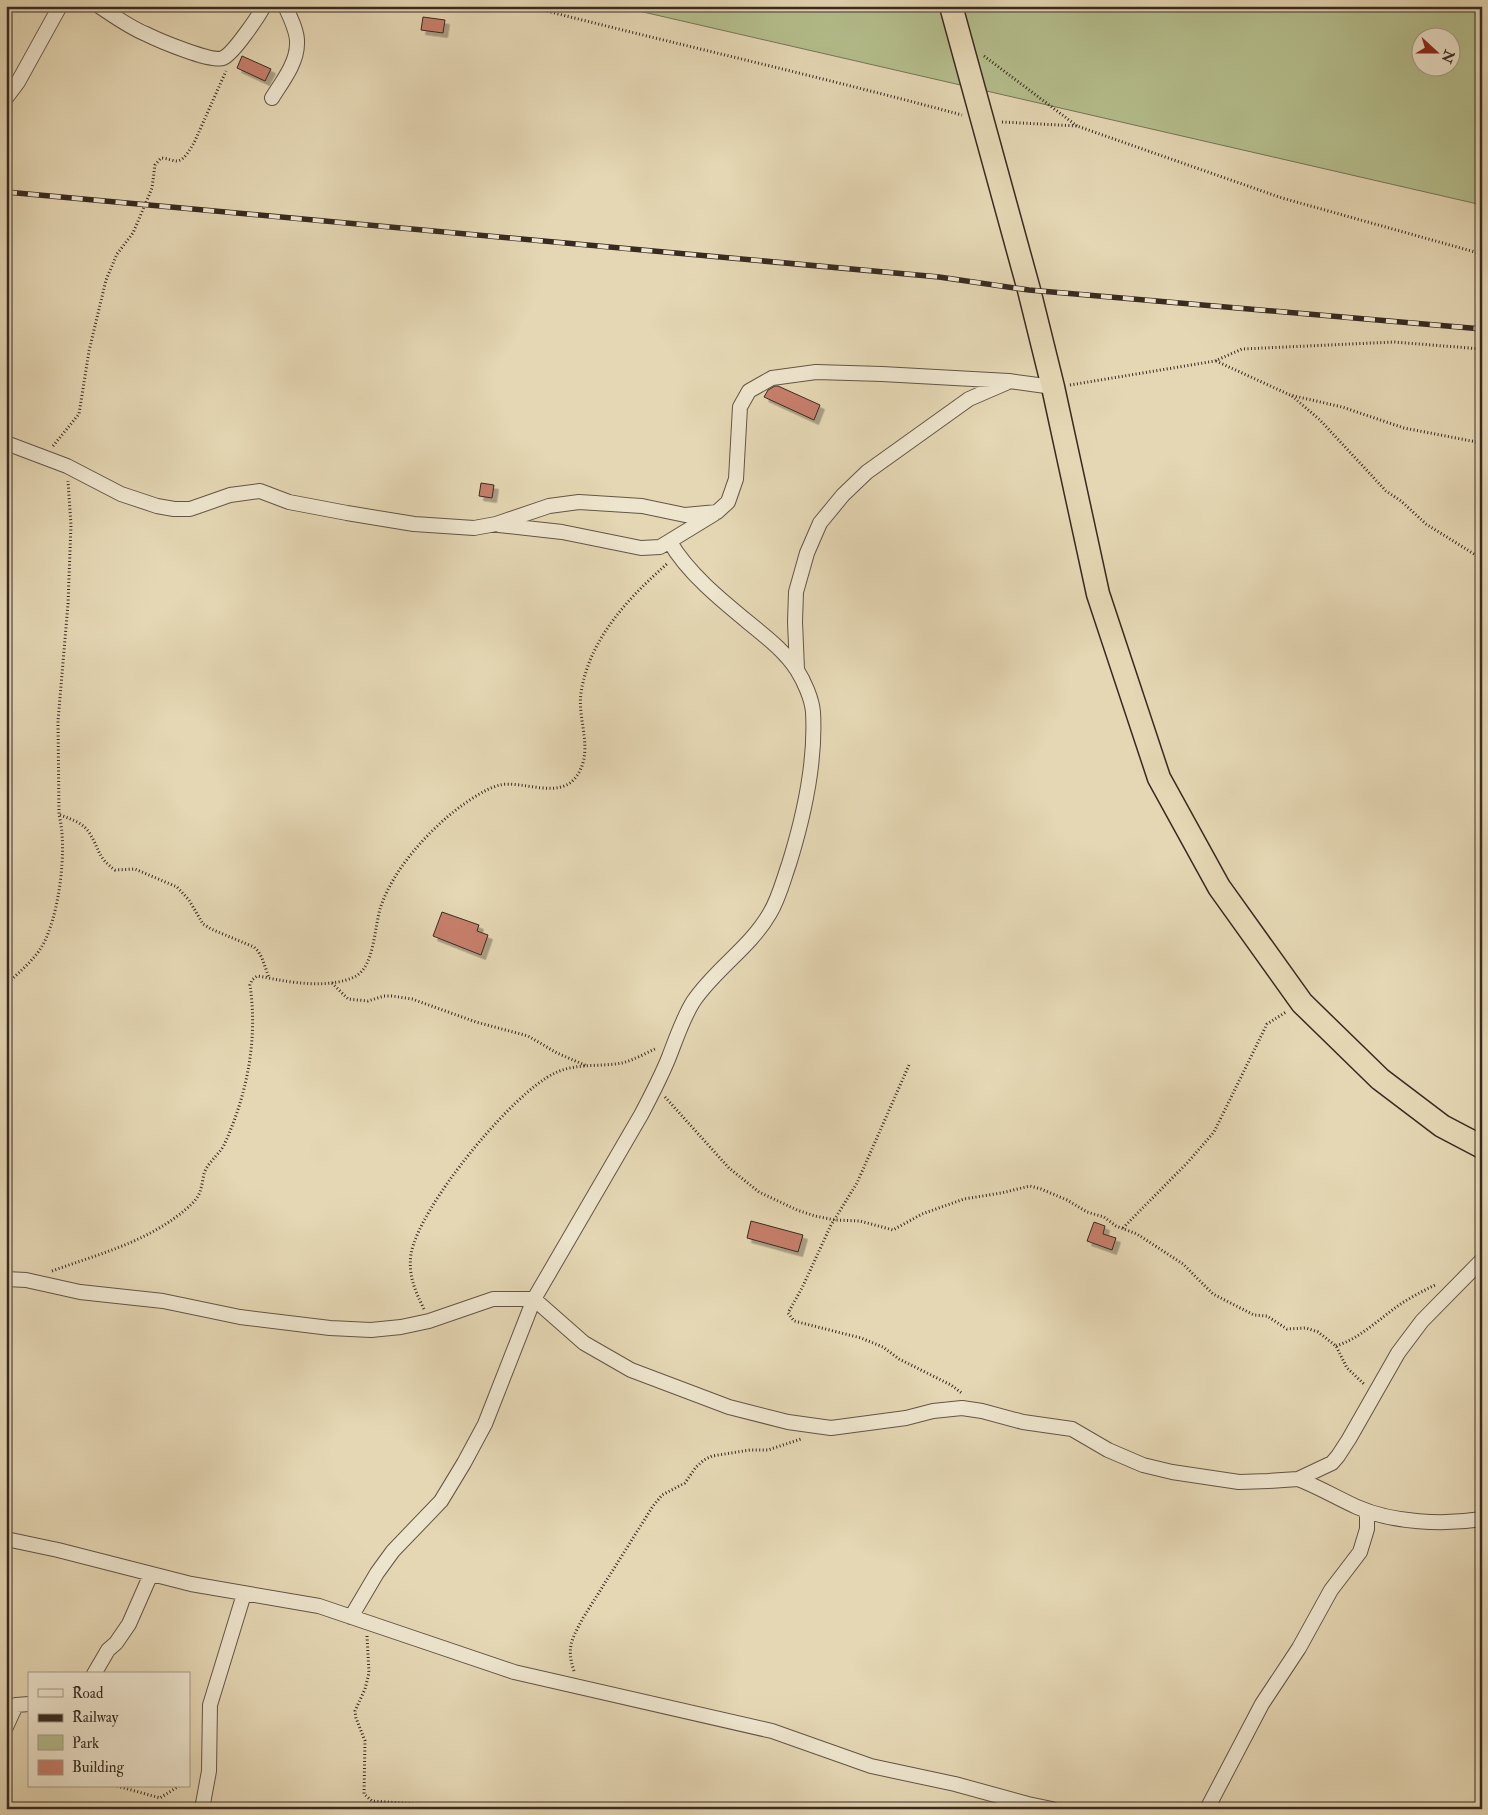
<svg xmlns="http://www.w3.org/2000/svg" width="1488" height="1815" font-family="'IM FELL Double Pica',serif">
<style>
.green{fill:#b5be8d;stroke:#767458;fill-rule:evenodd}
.building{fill:#c77f6c;stroke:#382a22;filter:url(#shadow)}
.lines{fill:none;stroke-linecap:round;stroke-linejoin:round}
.minor-casing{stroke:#635546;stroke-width:16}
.trunk-casing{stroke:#382a22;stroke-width:25}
.path{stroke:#382a22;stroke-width:3;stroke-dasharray:1 2.5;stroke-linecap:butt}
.minor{stroke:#eee5ce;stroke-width:14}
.trunk{stroke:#e5d7b4;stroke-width:22}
.rail-casing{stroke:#382a22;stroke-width:5.5}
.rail{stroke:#eee5ce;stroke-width:4;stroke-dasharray:11;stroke-linecap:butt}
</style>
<defs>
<filter id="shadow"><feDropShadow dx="4.5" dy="4.5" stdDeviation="0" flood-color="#0004"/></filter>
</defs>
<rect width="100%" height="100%" fill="#e5d7b4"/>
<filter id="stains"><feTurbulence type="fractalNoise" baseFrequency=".004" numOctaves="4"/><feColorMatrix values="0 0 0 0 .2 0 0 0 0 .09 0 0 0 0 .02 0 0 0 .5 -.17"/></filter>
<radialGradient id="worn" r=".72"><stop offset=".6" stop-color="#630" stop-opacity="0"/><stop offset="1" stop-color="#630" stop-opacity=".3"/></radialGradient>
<path class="green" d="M617,6H1482V205ZM1420,38H1450V68H1420Z"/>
<path class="building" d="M423,17L445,20L443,33L421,30Z
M242,56L271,69L265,81L237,68Z
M775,386H778L820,405L814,420L764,397L768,390Z
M481,483L494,485L492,498L479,496Z
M442,912L479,925L477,931L488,935L481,955L433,936Z
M751,1221L803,1235L798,1252L747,1238Z
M1094,1222L1105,1226L1103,1234L1116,1238L1112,1250L1087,1241Z"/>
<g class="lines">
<defs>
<path id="minor" d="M99,6C114,16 129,27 146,34C158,40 212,63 223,58C233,54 258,17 264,6
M6,98L18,82L60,6
M272,98C282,82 297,63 297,44C298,32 290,17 285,6
M6,443L67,466L121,494L157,506L174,509H190L230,495L260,491L289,502L347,513L414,524L474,528L496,524L549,506L579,502L642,506L685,515L717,512L728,502L736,479L740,407L749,391L772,378L816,372L882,374L1009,381L1053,387
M499,525L562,532L641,548L660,547L714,514
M797,669L795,622L796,592L807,553L820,523L843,495L867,472L969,399L1006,383
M6,1279L26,1280L80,1292L163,1301L240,1317L330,1328L371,1330L401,1327L429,1321L493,1299H534L584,1343L631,1370L729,1407L788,1422L831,1428L906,1418L933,1411L962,1408L982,1411L1023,1422L1072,1429L1108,1450L1143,1465L1172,1472L1239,1482L1268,1481L1298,1479L1332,1463L1338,1456L1349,1439L1398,1353L1422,1321L1482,1260
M1298,1479C1319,1487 1337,1498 1357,1507C1393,1523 1444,1525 1482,1519
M6,1539L58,1550L191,1584L319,1606L514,1672L772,1731L871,1766L955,1784L1028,1804L1052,1809
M351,1617L377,1573L393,1551L441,1501L464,1463L485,1424L534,1299L641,1115C651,1096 661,1077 669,1057C676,1039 683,1018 693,1002C715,969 750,948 770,913C779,898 783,881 789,864C804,816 816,763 813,712C812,699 804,681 797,670C786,653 770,640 754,627C726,604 688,574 670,542
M94,1674L108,1650L116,1643L129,1624L151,1574
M6,1727L16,1705L29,1704
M202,1809L209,1771L210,1705L244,1594
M1207,1809L1262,1704L1299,1648L1331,1590L1360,1552L1367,1529V1511"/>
<path id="trunk" d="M951,6L1029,290L1053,387L1098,594L1159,778L1219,887L1302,1003L1380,1079L1442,1126L1482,1147"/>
</defs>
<use href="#minor" class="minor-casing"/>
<use href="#trunk" class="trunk-casing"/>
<path class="path" d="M527,6C671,43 818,76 962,115
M984,56L1077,126
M1002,122L1077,126L1282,198L1482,254
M1216,361L1290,395L1342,407L1404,428L1482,443
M1070,385L1215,361L1242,349L1394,342L1482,349
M1292,396L1320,420L1386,491L1401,501L1426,524L1482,559
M53,446L79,414L89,351L106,280L117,254L133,233L152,188L155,165L161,158C167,158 172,161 177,161C185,160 190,149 194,143L226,71
M60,815C71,819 84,823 90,834C100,850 97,857 115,870L135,869L177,887L189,900L203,924L211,929L254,947L258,951L262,958L269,978
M332,983L348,999L368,1001L384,996H392L412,999L476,1022L528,1036L557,1053L587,1066
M6,985C18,973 32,962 41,948C59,919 68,848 59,815L58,721L68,604L71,525L68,481
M909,1065L857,1183L831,1225L802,1288L788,1313L794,1321L861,1338L883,1347L899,1359L951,1385L963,1394
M665,1097L729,1168L759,1192L797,1210L815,1216L835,1220L860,1221L893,1230L922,1214L964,1199L1001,1193L1030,1186L1041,1189L1067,1200L1087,1212L1104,1217L1116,1226L1137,1234L1183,1264L1213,1294L1254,1315L1267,1316L1287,1329L1306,1328L1318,1332L1336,1346L1347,1368L1364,1384
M1123,1228L1188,1162L1214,1132L1267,1024L1286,1012
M52,1271C96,1255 143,1243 180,1214C189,1207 199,1199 201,1188C203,1182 203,1174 206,1169C211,1160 219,1154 224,1145C247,1095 258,1040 250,985L252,980L257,976C265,977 272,979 279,980C302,984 333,987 354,977C375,968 374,926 381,906C393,872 419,842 446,818C459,807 483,789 500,785C522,780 559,800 576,777C595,751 577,721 581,693C589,639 629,597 668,563
M424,1309C415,1291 408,1275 411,1254C419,1207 512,1093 555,1073C575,1063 600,1067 622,1063C634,1060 646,1053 657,1048
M1336,1346C1358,1339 1376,1322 1395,1308C1407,1299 1421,1292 1435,1285
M367,1636L369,1673L365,1689L355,1711L356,1718L365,1741L364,1794L372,1801L415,1804L432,1809
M574,1671C566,1647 572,1639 583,1618L653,1506L662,1495L685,1483L696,1467L704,1460L712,1456L750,1450H768L801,1439
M117,1786L160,1798L179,1786"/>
<use href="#minor" class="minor"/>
<use href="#trunk" class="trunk"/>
<defs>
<path id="rail" d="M6,192L939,277L1029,290L1482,329"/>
</defs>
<use href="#rail" class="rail-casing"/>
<use href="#rail" class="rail"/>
</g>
<rect width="1488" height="1815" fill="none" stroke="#e5d7b4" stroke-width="25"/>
<rect x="8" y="8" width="1473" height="1800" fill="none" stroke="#382a22" stroke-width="2.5"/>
<rect x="12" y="12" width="1463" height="1790" fill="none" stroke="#382a22"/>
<rect x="28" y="1672" width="162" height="115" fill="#eee5ce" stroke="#a59a89"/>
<rect x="38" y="1689" width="25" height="8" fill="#eee5ce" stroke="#a59a89"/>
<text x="72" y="1698" font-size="15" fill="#382a22">Road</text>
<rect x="38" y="1714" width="25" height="8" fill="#382a22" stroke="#a59a89"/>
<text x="72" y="1722" font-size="15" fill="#382a22">Railway</text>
<rect x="38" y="1735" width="25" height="15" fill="#b5be8d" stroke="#a59a89"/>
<text x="72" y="1748" font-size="15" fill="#382a22">Park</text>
<rect x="38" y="1760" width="25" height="15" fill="#c77f6c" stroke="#a59a89"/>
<text x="72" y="1772" font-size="15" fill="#382a22">Building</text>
<g transform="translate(1436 52) rotate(111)"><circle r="24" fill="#eee5ce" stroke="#a59a89"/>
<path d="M0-4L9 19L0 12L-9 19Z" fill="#8f2418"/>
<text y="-8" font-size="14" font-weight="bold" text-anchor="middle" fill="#382a22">N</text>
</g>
<rect width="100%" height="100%" filter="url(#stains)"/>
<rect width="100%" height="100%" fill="url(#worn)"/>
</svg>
